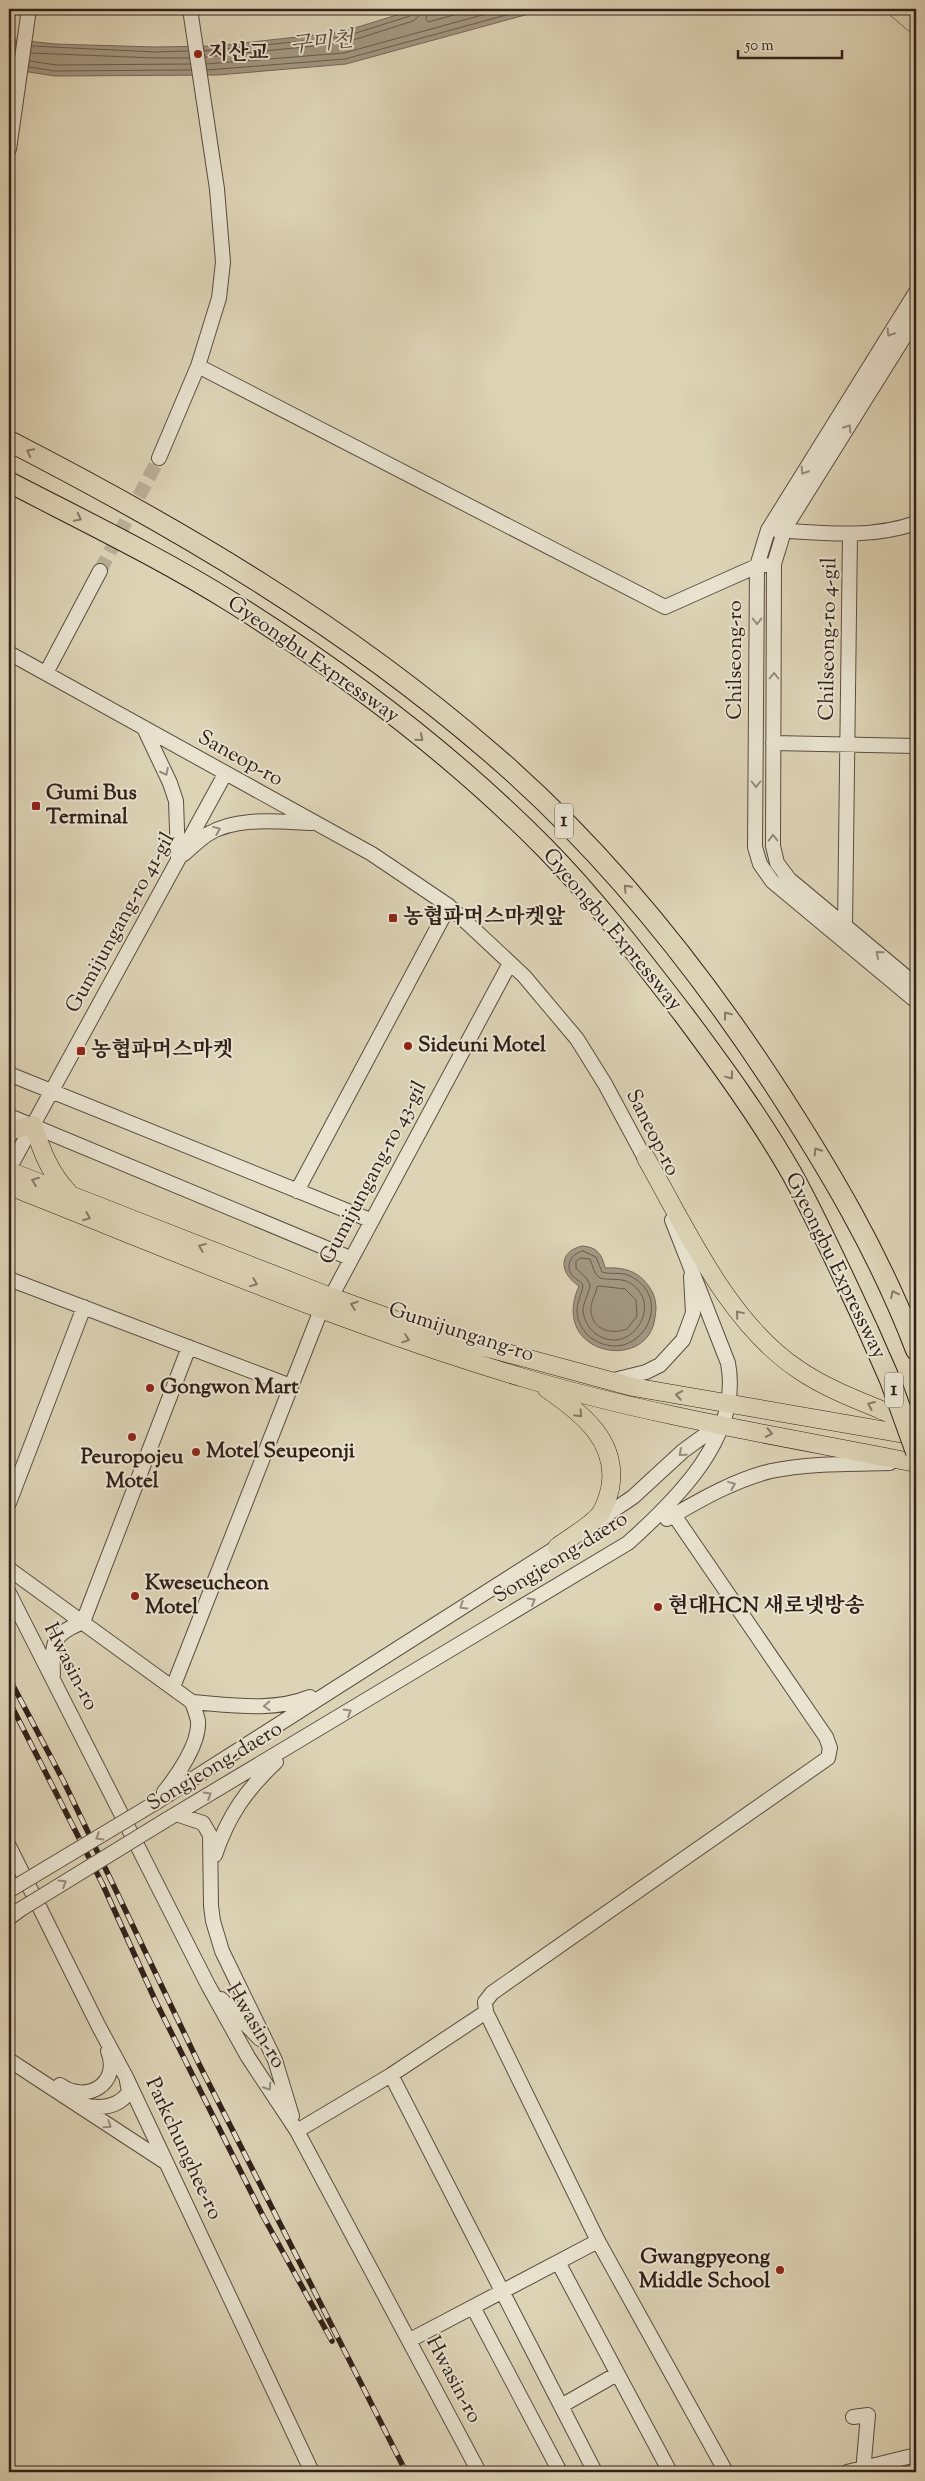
<svg xmlns="http://www.w3.org/2000/svg" width="925" height="2481" font-family="'Sorts Mill Goudy','Noto Serif KR',serif">
<style>
.water{fill:#a29781;stroke:#746757}
.lines{fill:none;stroke-linecap:round;stroke-linejoin:round}
.shore{stroke:#695c4d;stroke-width:1}
.minor-tunnel{stroke:#bab097;stroke-width:14;stroke-dasharray:14 7;stroke-linecap:butt}
.minor-casing{stroke:#5b4d40;stroke-width:16}
.major-casing{stroke:#302019;stroke-width:19}
.highway-casing{stroke:#302019;stroke-width:22}
.minor{stroke:#e9e3d0;stroke-width:14}
.major{stroke:#ddd4b6;stroke-width:18}
.highway{stroke:#ddd4b6;stroke-width:20}
.rail-casing{stroke:#302019;stroke-width:5.5}
.rail{stroke:#e9e3d0;stroke-width:4;stroke-dasharray:11;stroke-linecap:butt}
.minor-bridge-casing{stroke:#5b4d40;stroke-width:16;stroke-linecap:butt}
.highway-bridge-casing{stroke:#302019;stroke-width:22;stroke-linecap:butt}
.minor-bridge{stroke:#e9e3d0;stroke-width:14}
.highway-bridge{stroke:#ddd4b6;stroke-width:20}
.oneway{stroke:#968b7e}
.oneway2{stroke:#867a68}
.poi-dot{fill:#8f2418;stroke:#e9e3d0;stroke-width:2}
.labels{text-anchor:middle;dominant-baseline:central;stroke-width:4;stroke-linejoin:round;paint-order:stroke}
.shield{fill:#e9e3d0;stroke:#685a50;stroke-width:1}
.shield-label{font-size:20px;font-weight:bold;fill:#302019}
.poi-label{font-size:21px;font-weight:bold;fill:#302019;stroke:#e9e3d0;text-anchor:start}
.street-label{font-size:21px;fill:#302019;stroke:#e9e3d0}
.water-label{font-size:22px;font-style:italic;fill:#584a3d;stroke:#e9e3d0}
</style>
<rect width="100%" height="100%" fill="#ddd4b6"/>
<filter id="stains"><feTurbulence type="fractalNoise" baseFrequency=".004" numOctaves="4"/><feColorMatrix values="0 0 0 0 .2 0 0 0 0 .09 0 0 0 0 .02 0 0 0 .5 -.17"/></filter>
<radialGradient id="worn" r=".72"><stop offset=".6" stop-color="#630" stop-opacity="0"/><stop offset="1" stop-color="#630" stop-opacity=".3"/></radialGradient>
<path class="water" d="M416,9H547L346,64L218,75L55,76L9,69V39L55,44L155,47L216,46L342,32Z
M582,1246C597,1247 602,1254 605,1268C624,1267 639,1271 650,1288C656,1297 657,1307 655,1317C649,1374 548,1355 579,1286C560,1274 557,1252 582,1246Z"/>
<g class="lines">
<path class="shore" d="M428,9L426,19L428,22L476,9
M32,46L155,52L188,51
M204,51L343,37L410,16L414,9
M31,53L155,58H189
M205,57L344,43L413,21L419,16L420,9
M30,61L56,65L190,64
M206,64L344,53L504,9
M29,67L55,71L191,70
M207,70L345,59L528,9
M583,1251L596,1257L602,1272C612,1275 622,1271 632,1277C677,1302 636,1369 591,1338C583,1332 577,1321 577,1311C577,1301 582,1294 583,1285C580,1280 574,1279 571,1274C565,1263 573,1253 583,1251Z
M580,1258L590,1259L595,1273L600,1278C610,1281 620,1277 630,1283C665,1304 630,1358 596,1334C589,1329 584,1320 583,1311C583,1302 589,1294 590,1285L587,1279L576,1268V1262Z
M600,1286L625,1289L636,1300L637,1316L627,1329C612,1335 592,1330 591,1311C590,1302 596,1295 597,1287Z"/>
<path class="minor-tunnel" d="M100,571L159,458"/>
<defs>
<path id="minor" d="M9,149L29,9
M916,292L768,530L757,566L755,847L760,864L772,881L916,1001
M916,318L785,528L774,564L773,846L777,863L789,879L916,985
M198,366L665,607L757,566L765,565
M159,458L198,366L219,298L223,262L217,189L190,9
M776,530C823,533 871,539 916,523
M9,653L372,854L449,906L524,976L577,1039L605,1084L649,1166
M46,673L100,571
M144,728L170,783L176,801L178,858
M773,743L916,746
M184,854C192,847 200,839 208,834C238,816 279,822 312,823
M845,926L850,534
M9,1074L370,1220
M9,1116L350,1258
M9,1169L225,774
M297,1191L449,906
M9,1279L291,1386
M331,1297L510,963
M610,1381L646,1372L660,1365L683,1340L693,1313L691,1276
M9,1503L84,1307
M667,1519C700,1500 734,1480 771,1471C809,1463 851,1464 890,1463
M596,1522L633,1497L683,1451L720,1424
M9,1569L192,1702C194,1708 197,1715 198,1721C200,1743 177,1776 164,1792
M9,1593L208,1985L248,2057L297,2131L479,2472
M83,1622L189,1347
M53,1675C52,1643 51,1635 83,1622
M173,1687L321,1310
M192,1702C231,1705 273,1712 310,1697
M155,1803L565,1542
M176,1814L203,1823L210,1835L211,1906L213,1921L222,1951L275,2060L292,2116
M166,1820L628,1543C677,1499 742,1436 728,1363L672,1220
M9,1846L98,2025L126,2077L312,2472
M215,1855C228,1816 246,1790 276,1762
M9,1918L21,1909
M221,1999L260,2039
M486,2012L485,2002L492,1993L828,1758L830,1748L826,1737L674,1515
M9,2060L165,2162
M391,2075L595,2472
M60,2085C86,2104 121,2084 108,2051
M82,2105C100,2109 118,2108 129,2092L127,2081
M297,2131L391,2075L486,2012L598,2241L726,2472
M558,2262L670,2472
M473,2307L560,2472
M410,2340L598,2241
M561,2406L617,2374
M853,2417L868,2415L863,2472
M847,2472L916,2455"/>
<path id="major" d="M897,9L916,25
M9,1131L33,1125C42,1151 49,1172 68,1192
M646,1158C687,1230 728,1323 799,1370C833,1393 876,1407 913,1423
M9,1171L331,1297L412,1326L481,1346L633,1387L916,1436
M9,1186C179,1253 348,1326 524,1378C652,1416 785,1437 916,1463
M547,1389C582,1413 619,1442 610,1489C608,1497 605,1507 600,1514C592,1525 569,1538 557,1547"/>
<path id="highway" d="M9,441C182,530 343,625 490,752C601,847 693,961 773,1083C829,1169 879,1253 916,1350
M9,482C84,521 161,558 233,603C343,672 453,755 545,848C596,900 640,958 684,1015C722,1066 760,1118 792,1174C820,1225 844,1278 868,1330"/>
</defs>
<use href="#minor" class="minor-casing"/>
<use href="#major" class="major-casing"/>
<use href="#highway" class="highway-casing"/>
<use href="#minor" class="minor"/>
<use href="#major" class="major"/>
<use href="#highway" class="highway"/>
<defs>
<path id="rail" d="M9,1678L64,1782L199,2064L406,2472
M9,1701L102,1883L156,2002L263,2216L332,2341"/>
</defs>
<use href="#rail" class="rail-casing"/>
<use href="#rail" class="rail"/>
<defs>
<path id="minor-bridge" d="M10,1890L155,1803
M21,1909L166,1820"/>
<path id="highway-bridge" d="M868,1330L890,1380L916,1452"/>
</defs>
<use href="#minor-bridge" class="minor-bridge-casing"/>
<use href="#highway-bridge" class="highway-bridge-casing"/>
<use href="#minor-bridge" class="minor-bridge"/>
<use href="#highway-bridge" class="highway-bridge"/>
</g>
<defs><path id="oneway-chevron" d="M-2-3.5L2.5 0L-2 3.5" fill="none" stroke-width="1.6" stroke-linecap="round" stroke-linejoin="round" transform="scale(1.25)"/></defs>
<g class="oneway">
<use href="#oneway-chevron" transform="translate(890 333) rotate(122)"/>
<use href="#oneway-chevron" transform="translate(848 428) rotate(-58)"/>
<use href="#oneway-chevron" transform="translate(804 471) rotate(122)"/>
<use href="#oneway-chevron" transform="translate(757 621) rotate(90)"/>
<use href="#oneway-chevron" transform="translate(774 676) rotate(-90)"/>
<use href="#oneway-chevron" transform="translate(165 772) rotate(63)"/>
<use href="#oneway-chevron" transform="translate(756 784) rotate(90)"/>
<use href="#oneway-chevron" transform="translate(217 830) rotate(-22)"/>
<use href="#oneway-chevron" transform="translate(773 838) rotate(-91)"/>
<use href="#oneway-chevron" transform="translate(879 954) rotate(-140)"/>
<use href="#oneway-chevron" transform="translate(682 1453) rotate(139)"/>
<use href="#oneway-chevron" transform="translate(732 1485) rotate(-22)"/>
<use href="#oneway-chevron" transform="translate(532 1601) rotate(-31)"/>
<use href="#oneway-chevron" transform="translate(463 1606) rotate(148)"/>
<use href="#oneway-chevron" transform="translate(267 1706) rotate(177)"/>
<use href="#oneway-chevron" transform="translate(348 1712) rotate(-31)"/>
<use href="#oneway-chevron" transform="translate(208 1795) rotate(-31)"/>
<use href="#oneway-chevron" transform="translate(99 1837) rotate(149)"/>
<use href="#oneway-chevron" transform="translate(63 1883) rotate(-32)"/>
<use href="#oneway-chevron" transform="translate(268 2087) rotate(57)"/>
<use href="#oneway-chevron" transform="translate(108 2125) rotate(33)"/>
</g>
<g class="oneway2">
<use href="#oneway-chevron" transform="translate(30 452) rotate(-153)"/>
<use href="#oneway-chevron" transform="translate(78 518) rotate(27)"/>
<use href="#oneway-chevron" transform="translate(420 738) rotate(40)"/>
<use href="#oneway-chevron" transform="translate(627 888) rotate(-133)"/>
<use href="#oneway-chevron" transform="translate(727 1015) rotate(-127)"/>
<use href="#oneway-chevron" transform="translate(730 1076) rotate(53)"/>
<use href="#oneway-chevron" transform="translate(817 1151) rotate(-123)"/>
<use href="#oneway-chevron" transform="translate(35 1181) rotate(-159)"/>
<use href="#oneway-chevron" transform="translate(87 1217) rotate(22)"/>
<use href="#oneway-chevron" transform="translate(202 1247) rotate(-158)"/>
<use href="#oneway-chevron" transform="translate(254 1283) rotate(22)"/>
<use href="#oneway-chevron" transform="translate(894 1294) rotate(-115)"/>
<use href="#oneway-chevron" transform="translate(354 1305) rotate(-161)"/>
<use href="#oneway-chevron" transform="translate(739 1314) rotate(-130)"/>
<use href="#oneway-chevron" transform="translate(406 1339) rotate(19)"/>
<use href="#oneway-chevron" transform="translate(679 1395) rotate(-170)"/>
<use href="#oneway-chevron" transform="translate(871 1405) rotate(-157)"/>
<use href="#oneway-chevron" transform="translate(579 1414) rotate(47)"/>
<use href="#oneway-chevron" transform="translate(769 1433) rotate(11)"/>
</g>
<g class="poi-dot">
<circle cx="198" cy="54" r="5"/>
<rect x="31" y="801" width="10" height="10" rx="2.5"/>
<rect x="388" y="913" width="10" height="10" rx="2.5"/>
<circle cx="408" cy="1046" r="5"/>
<rect x="76" y="1046" width="10" height="10" rx="2.5"/>
<circle cx="150" cy="1388" r="5"/>
<circle cx="132" cy="1437" r="5"/>
<circle cx="196" cy="1452" r="5"/>
<circle cx="135" cy="1596" r="5"/>
<circle cx="658" cy="1607" r="5"/>
<circle cx="780" cy="2270" r="5"/>
</g>
<g class="labels">
<g class="shield">
<rect x="555" y="803.5" width="18" height="35" rx="4"/>
<rect x="885" y="1372.5" width="18" height="35" rx="4"/>
</g>
<g class="shield-label">
<text x="564" y="821">1</text>
<text x="894" y="1390">1</text>
</g>
<g class="poi-label">
<text x="208" y="54">지산교</text>
<text x="46" y="794">Gumi Bus<tspan x="46" dy="24">Terminal</tspan></text>
<text x="403" y="918">농협파머스마켓앞</text>
<text x="418" y="1046">Sideuni Motel</text>
<text x="91" y="1051">농협파머스마켓</text>
<text x="160" y="1388">Gongwon Mart</text>
<text x="206" y="1452">Motel Seupeonji</text>
<text x="132" y="1458" text-anchor="middle">Peuropojeu<tspan x="132" dy="24">Motel</tspan></text>
<text x="145" y="1584">Kweseucheon<tspan x="145" dy="24">Motel</tspan></text>
<text x="668" y="1607">현대HCN 새로넷방송</text>
<text x="770" y="2258" text-anchor="end">Gwangpyeong<tspan x="770" dy="24">Middle School</tspan></text>
</g>
<g class="street-label">
<text transform="translate(829 639) rotate(-89)">Chilseong-ro 4-gil</text>
<text transform="translate(313 660) rotate(35)">Gyeongbu Expressway</text>
<text transform="translate(736 660) rotate(-90)">Chilseong-ro</text>
<text transform="translate(240 759) rotate(29)">Saneop-ro</text>
<text transform="translate(121 923) rotate(-61)">Gumijungang-ro 41-gil</text>
<text transform="translate(612 930) rotate(50)">Gyeongbu Expressway</text>
<text transform="translate(652 1133) rotate(63)">Saneop-ro</text>
<text transform="translate(374 1173) rotate(-62)">Gumijungang-ro 43-gil</text>
<text transform="translate(835 1266) rotate(64)">Gyeongbu Expressway</text>
<text transform="translate(461 1333) rotate(18)">Gumijungang-ro</text>
<text transform="translate(561 1558) rotate(-32)">Songjeong-daero</text>
<text transform="translate(70 1667) rotate(63)">Hwasin-ro</text>
<text transform="translate(215 1767) rotate(-31)">Songjeong-daero</text>
<text transform="translate(255 2026) rotate(59)">Hwasin-ro</text>
<text transform="translate(183 2149) rotate(65)">Parkchunghee-ro</text>
<text transform="translate(453 2380) rotate(62)">Hwasin-ro</text>
</g>
<g class="water-label">
<text transform="translate(322 44) rotate(-6)">구미천</text>
</g>
</g>
<rect width="925" height="2481" fill="none" stroke="#ddd4b6" stroke-width="30"/>
<rect x="10" y="10" width="905" height="2461" fill="none" stroke="#302019" stroke-width="2.5"/>
<rect x="15" y="15" width="895" height="2451" fill="none" stroke="#302019"/>
<path d="M738 50v8h104v-8" fill="none" stroke="#302019" stroke-width="2.5"/>
<text x="745" y="50" font-size="15" fill="#302019" stroke="#e9e3d0" stroke-width="4" paint-order="stroke">50 m</text>
<rect width="100%" height="100%" filter="url(#stains)"/>
<rect width="100%" height="100%" fill="url(#worn)"/>
</svg>
